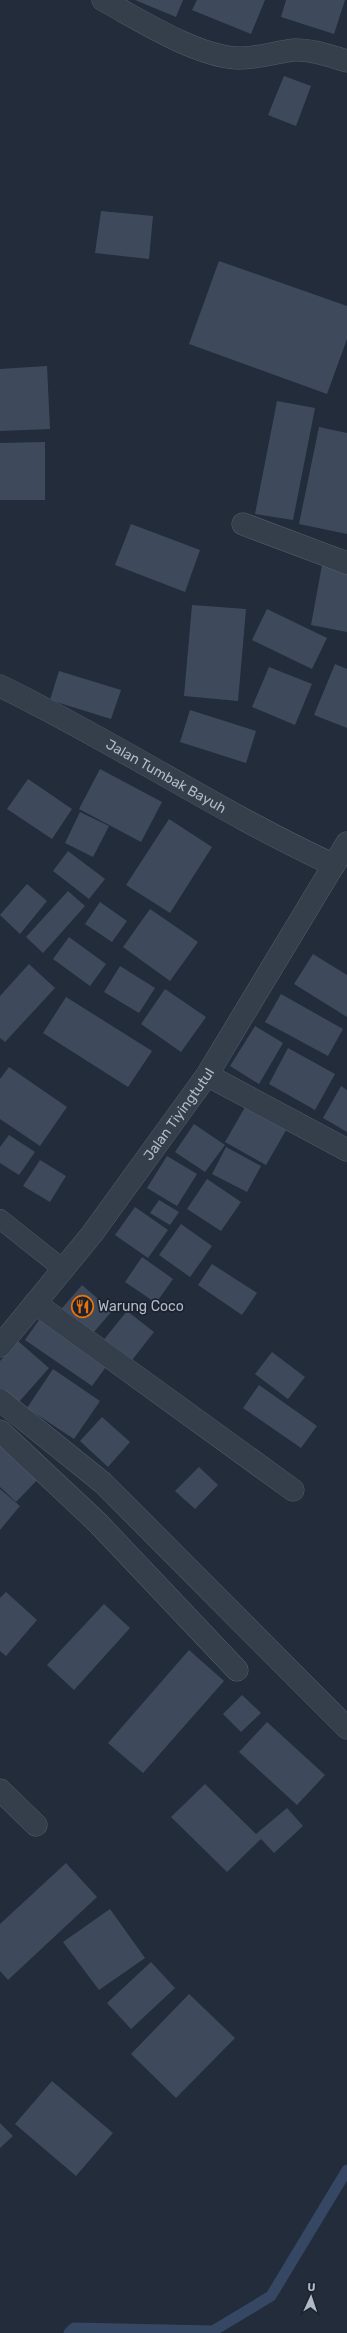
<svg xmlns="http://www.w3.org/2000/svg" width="347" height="2333" font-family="Rubik,sans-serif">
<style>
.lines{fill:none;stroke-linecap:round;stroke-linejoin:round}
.stream{stroke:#354763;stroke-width:11}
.building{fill:#3e4a5b}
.service-casing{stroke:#545c69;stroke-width:20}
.minor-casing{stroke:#545c69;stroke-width:23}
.tertiary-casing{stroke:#545c69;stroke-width:23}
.service{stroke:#353e4b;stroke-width:19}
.minor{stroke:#353e4b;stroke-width:22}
.tertiary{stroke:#353e4b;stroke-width:22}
.labels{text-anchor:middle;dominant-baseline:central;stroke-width:3.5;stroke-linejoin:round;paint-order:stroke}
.street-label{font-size:14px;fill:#b1b9c7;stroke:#1b2330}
.poi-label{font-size:14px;fill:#b1b9c7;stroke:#1b2330;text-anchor:start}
</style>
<rect width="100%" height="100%" fill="#222c3b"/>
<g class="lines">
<path class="stream" d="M69,2333L74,2328L213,2331L271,2296L347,2170"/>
</g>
<path class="building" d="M135,0H183L176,17Z
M197,0H265L251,34L192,10Z
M286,0H345L334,34L281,17Z
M284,76L311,86L296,126L268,115Z
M101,211L153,216L149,259L95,253Z
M219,261L347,306V339L327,394L189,344Z
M47,366L50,429L0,431V369Z
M277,401L315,408L293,520L255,514Z
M319,427L347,433V534L299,524Z
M45,442V500H0V443Z
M131,524L200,550L185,592L115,565Z
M322,565L347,570V632L311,625Z
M192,605L246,609L238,701L184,696Z
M267,609L327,638L312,669L252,640Z
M335,664L347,669V728L314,715Z
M269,667L312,684L295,725L252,707Z
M59,671L121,690L111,719L50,700Z
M190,710L256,731L246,763L180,742Z
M100,769L162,802L141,842L79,809Z
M28,779L72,809L52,839L7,809Z
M80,812L109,826L93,857L65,843Z
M169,819L212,847L170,913L126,885Z
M68,851L105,879L89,899L53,871Z
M27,884L47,901L20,934L0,915Z
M68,891L85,906L43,953L26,937Z
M100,902L127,921L112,942L85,924Z
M150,909L198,942L170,981L123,947Z
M69,937L106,964L90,986L53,959Z
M313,954L347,975V1017L294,984Z
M29,964L55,988L5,1042L0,1038V996Z
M120,966L155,988L139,1013L104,992Z
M165,989L206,1017L181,1052L141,1024Z
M281,994L343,1029L328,1056L265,1022Z
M66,997L152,1051L128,1087L43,1033Z
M255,1026L283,1043L259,1084L230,1066Z
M288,1048L335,1074L315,1110L269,1084Z
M9,1067L67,1107L40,1146L0,1119V1079Z
M341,1086L347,1090V1132L323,1118Z
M248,1102L289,1125L266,1165L225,1142Z
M194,1124L225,1145L205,1172L175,1152Z
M9,1135L35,1152L19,1175L0,1163V1147Z
M226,1147L261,1166L247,1192L212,1174Z
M167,1156L197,1174L177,1206L147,1188Z
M40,1160L66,1176L50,1202L23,1186Z
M207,1179L241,1202L221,1231L187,1209Z
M159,1200L179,1212L170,1225L150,1213Z
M135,1207L168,1230L148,1258L115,1235Z
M181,1224L212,1246L190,1277L159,1255Z
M142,1257L173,1279L156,1303L125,1282Z
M212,1264L257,1293L242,1315L198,1285Z
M82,1285L112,1311L87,1340L57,1314Z
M127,1311L154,1332L129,1364L102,1342Z
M41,1317L108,1364L92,1386L25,1340Z
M18,1341L49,1368L18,1403L0,1388V1361Z
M272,1352L305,1377L288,1399L255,1374Z
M53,1369L100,1401L74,1439L27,1408Z
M259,1385L317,1426L301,1448L243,1408Z
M102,1417L130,1442L108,1467L80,1441Z
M0,1438L43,1474L16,1502L0,1487Z
M199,1467L218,1485L195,1509L175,1491Z
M0,1489L20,1506L0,1530Z
M6,1592L37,1620L6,1656L0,1651V1598Z
M104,1604L130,1628L74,1690L47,1665Z
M189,1650L224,1681L143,1773L108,1743Z
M242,1695L261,1713L241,1732L223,1714Z
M267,1722L325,1775L297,1805L239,1752Z
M205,1784L256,1834L287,1808L303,1826L274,1853L261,1839L227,1872L171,1817Z
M66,1863L97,1897L8,1980L0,1971V1924Z
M110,1909L145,1958L99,1990L63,1942Z
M151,1962L175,1988L131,2029L107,2003Z
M189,1994L235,2038L176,2098L131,2054Z
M52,2081L113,2133L76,2176L15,2124Z
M0,2123L13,2136L0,2148Z"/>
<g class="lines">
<defs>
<path id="service" d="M0,1219L63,1269"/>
<path id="minor" d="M103,0C140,20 194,55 236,58C256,59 275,52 294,50C312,49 330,56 347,61
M243,524L347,563
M207,1075L347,1150
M35,1303L293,1490
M0,1400L103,1483L347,1728
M0,1431L98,1523L237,1670
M0,1790L36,1825"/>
<g id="tertiary">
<path id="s1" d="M0,686C114,741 219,812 334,865"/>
<path id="s2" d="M0,1346L92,1234L207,1075L347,843"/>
</g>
</defs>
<use href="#service" class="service-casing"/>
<use href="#minor" class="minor-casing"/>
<use href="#tertiary" class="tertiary-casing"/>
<use href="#service" class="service"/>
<use href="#minor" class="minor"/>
<use href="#tertiary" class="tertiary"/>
</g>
<defs>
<symbol id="restaurant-ring" viewBox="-11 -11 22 22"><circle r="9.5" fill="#1b2330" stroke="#e8710a" stroke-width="1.5"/><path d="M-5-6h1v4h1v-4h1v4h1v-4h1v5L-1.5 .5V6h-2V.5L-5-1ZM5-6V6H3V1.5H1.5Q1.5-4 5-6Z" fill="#e8710a"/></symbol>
</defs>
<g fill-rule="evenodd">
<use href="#restaurant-ring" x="70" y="1294" width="25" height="25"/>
</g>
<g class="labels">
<g class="street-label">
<text stroke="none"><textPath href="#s1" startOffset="189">Jalan Tumbak Bayuh</textPath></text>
<text stroke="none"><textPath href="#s2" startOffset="293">Jalan Tiyingtutul</textPath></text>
</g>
<g class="poi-label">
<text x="98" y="1306">Warung Coco</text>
</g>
</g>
<g transform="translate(311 2297) rotate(3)" stroke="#1b2330" stroke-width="3" paint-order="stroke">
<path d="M0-3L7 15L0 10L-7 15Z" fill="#b1b9c7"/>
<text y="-6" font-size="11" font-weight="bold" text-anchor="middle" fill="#b1b9c7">U</text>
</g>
</svg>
